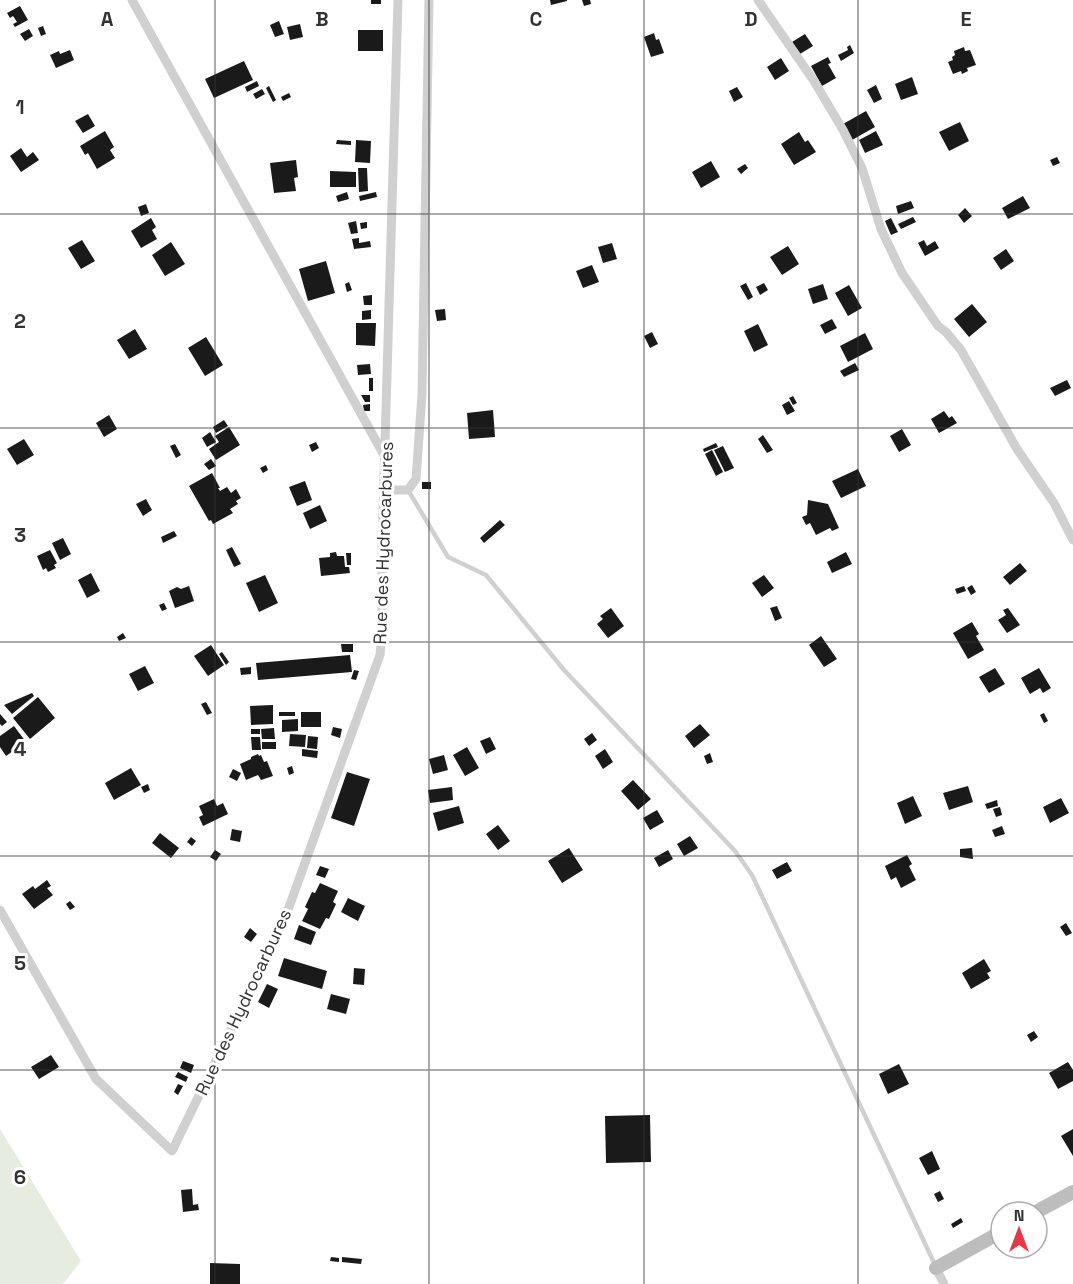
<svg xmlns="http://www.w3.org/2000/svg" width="1073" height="1284" font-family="'Space Grotesk',sans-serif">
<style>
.green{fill:#e6ecdf}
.building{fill:#1a1a1a}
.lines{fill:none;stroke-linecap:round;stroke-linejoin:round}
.lane{stroke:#d0d0d0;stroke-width:4.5}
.street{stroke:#d0d0d0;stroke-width:9}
.secondary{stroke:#bdbdbd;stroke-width:14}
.grid{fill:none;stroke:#333;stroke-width:1.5;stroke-opacity:0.55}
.labels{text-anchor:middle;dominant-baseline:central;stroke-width:6;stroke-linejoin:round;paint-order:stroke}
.street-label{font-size:18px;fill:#333;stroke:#fff}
.grid-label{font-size:20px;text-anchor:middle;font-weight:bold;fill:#333;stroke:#fff;stroke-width:6;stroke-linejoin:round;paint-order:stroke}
</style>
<rect width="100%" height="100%" fill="#fff"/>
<path class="green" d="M0,1129L81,1261L63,1284H0Z"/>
<path class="building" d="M371,0H381V4H371Z
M550,0H567V1L551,5Z
M582,0H590L591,4L584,6Z
M20,6L28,20L15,27L13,24L17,22L13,16L10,18L7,13Z
M279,21L284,34L275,37L270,25Z
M300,24L303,37L290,40L287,27Z
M43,26L46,34L41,36L38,28Z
M29,29L33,36L25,41L20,34Z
M358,30H383V51H358Z
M654,33L656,40L659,39L664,53L651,57L644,37Z
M805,34L813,46L800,54L792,42Z
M850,45L854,53L841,61L838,55L848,50L847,47Z
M964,47L965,51L970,50L976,65L967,68L968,71L962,74L961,71L953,74L948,62L953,60L952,57L955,55L954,51Z
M70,50L74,60L56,68L50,55L59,51L60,54Z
M828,57L831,63L828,64L836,78L822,86L811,66Z
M781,58L789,71L775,80L767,67Z
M244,61L253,80L214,98L205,79Z
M912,77L918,94L901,100L895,84Z
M257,81L259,86L247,92L245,87Z
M876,85L882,99L874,103L867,90Z
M269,86L276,100L273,102L266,88Z
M737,87L743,97L734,102L729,91Z
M262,89L265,94L256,99L253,94Z
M289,93L291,97L283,101L281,97Z
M866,111L875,127L852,140L843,124Z
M88,114L95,126L83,133L75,121Z
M960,122L969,141L949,151L939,132Z
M105,131L114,147L110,150L115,158L97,169L88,153L85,155L80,146Z
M876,131L883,145L865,153L859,140Z
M799,132L805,142L808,140L816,152L794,165L781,144Z
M337,140L351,141V145L336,144Z
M356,140L371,141L370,163L355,162Z
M21,148L27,157L33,152L39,160L21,172L10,156Z
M1057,157L1060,163L1053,166L1050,160Z
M296,160L298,177L294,178L296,191L274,193L270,163Z
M711,161L720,177L701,188L692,172Z
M745,164L748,168L741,174L737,169Z
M358,168H367L368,191L359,192Z
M330,171L356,172V187H330Z
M347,192L349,199L338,202L336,196Z
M376,192L377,197L360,201L359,196Z
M1023,196L1030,208L1008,219L1002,208Z
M911,201L914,208L898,214L896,206Z
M146,204L149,213L141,216L138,207Z
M965,208L972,216L964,223L958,215Z
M913,217L916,222L901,229L898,224Z
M151,218L156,227L152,230L157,239L141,248L131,231Z
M891,218L898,232L891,235L885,221Z
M356,221L358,233L351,234L348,223Z
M367,222V228L361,229L360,223Z
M359,238V243L370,241L371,247L354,249L352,239Z
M82,240L95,261L81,269L68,248Z
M924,240L927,246L935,241L939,248L925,256L918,243Z
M171,242L185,264L165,276L152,255Z
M612,243L617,259L603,263L598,247Z
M788,246L799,264L782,275L770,257Z
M1006,249L1014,261L1001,270L993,258Z
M326,261L335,293L308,301L299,269Z
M592,265L599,282L583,288L576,271Z
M349,282L352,290L347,292L345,284Z
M746,283L753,297L748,300L740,286Z
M764,283L768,290L760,295L756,287Z
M823,284L828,299L813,304L808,289Z
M849,285L862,308L848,316L835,293Z
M372,295V305H364L363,296Z
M972,304L987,322L969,337L954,319Z
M445,309L446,320L437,321L435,310Z
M371,310V319L362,320V311Z
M832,319L837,328L825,334L820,325Z
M356,323H376L375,346L356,345Z
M758,324L768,345L754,352L744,331Z
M135,329L147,349L129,359L117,340Z
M652,332L658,344L650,348L644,336Z
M865,333L873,349L848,362L840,346Z
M206,337L223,365L205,376L188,348Z
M855,363L859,370L844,377L840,371Z
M370,364L371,374L358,375L357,365Z
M369,378H373V391H369Z
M1067,380L1071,388L1055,396L1050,388Z
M361,395H370V402H365Z
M793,396L797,403L793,405L789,398Z
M789,401L795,411L787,415L782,405Z
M370,404V411H364L363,405Z
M493,410L495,437L469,439L467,413Z
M944,411L949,418L952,416L957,423L939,433L931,419Z
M109,415L117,429L104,437L96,423Z
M224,420L228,426L216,433L213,427Z
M229,427L240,445L216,460L209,449L219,442L215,436Z
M902,429L911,445L899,452L890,436Z
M210,432L216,442L207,447L202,438Z
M763,435L773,450L767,453L758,439Z
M24,439L34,455L17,465L7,449Z
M316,442L319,448L312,452L309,445Z
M716,443L718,447L704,452L703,449Z
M175,444L181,455L176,458L170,446Z
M723,446L734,468L725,472L714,450Z
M712,450L723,472L716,476L705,454Z
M211,459L216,466L209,470L204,464Z
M266,465L268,470L263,473L260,468Z
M858,469L866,486L841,498L832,481Z
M212,473L220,488H218L220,491L227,487L231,493L236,489L241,498L236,501L238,504L230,509L233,513L213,524L211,520L209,521L189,486Z
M305,481L312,500L297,506L289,487Z
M422,482H431V489H422Z
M146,499L152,510L143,516L136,504Z
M808,500L828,504L839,528L832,531L830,528L816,535L810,523L806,525L802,517L807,515Z
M320,505L327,521L310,529L303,513Z
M500,520L505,525L484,543L480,538Z
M174,531L177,536L163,543L161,537Z
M63,538L71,554L60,560L52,543Z
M232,547L241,564L234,567L226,550Z
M50,550L57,563L54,565L56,568L48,572L46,568L43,570L37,556Z
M336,552L337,556H344L345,567H349L350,573L321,576L319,558L330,557V553Z
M846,552L852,564L832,573L827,562Z
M346,553H351V565H347Z
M1020,563L1027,571L1010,585L1003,577Z
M91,573L100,591L87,598L78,580Z
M265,575L278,603L259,612L246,583Z
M764,575L774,588L762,597L752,583Z
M972,585L976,592L971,595L967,588Z
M189,586L194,601L175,608L169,591L177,587L181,589Z
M964,586L966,591L957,594L955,589Z
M164,603L167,609L162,611L159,605Z
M777,606L782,618L775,621L770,608Z
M611,608L624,626L608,638L597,624L603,619L600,616Z
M1008,608L1020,625L1007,633L998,620L1006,615L1003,610Z
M972,622L979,634L976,636L984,650L968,659L953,633Z
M123,633L126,638L119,641L117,637Z
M821,636L837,659L824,667L809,645Z
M341,644H353V652H342Z
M211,645L224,665L208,676L194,656Z
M222,652L229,662L226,665L219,654Z
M350,655L352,672L258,680L256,663Z
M145,666L154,683L138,691L129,674Z
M251,667V674L241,675L240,668Z
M995,668L1005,684L989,693L979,677Z
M1039,668L1051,688L1043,693L1040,688L1030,694L1021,678Z
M354,670L359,671L356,680L351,679Z
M32,693L34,696L12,714L4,705Z
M38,697L55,718L30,739L13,718Z
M206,702L212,713L207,715L201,704Z
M273,705V724L251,725L250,706Z
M279,712H295V716H279Z
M301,712H321V727H301Z
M1044,713L1048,721L1044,723L1040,715Z
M0,714L7,722L2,726L0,724Z
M298,719V731L282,732V720Z
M700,724L710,735L694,748L685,736Z
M14,726L26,742L6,756L0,747V736Z
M333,727L342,729L340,738L331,735Z
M274,728L275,739H262L261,729Z
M251,729H260V734H251Z
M592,733L597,740L589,746L584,739Z
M290,734L306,735L305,747L289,746Z
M308,736L318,737L317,749L307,748Z
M251,737H260L261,750H252Z
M490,737L496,749L486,754L480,741Z
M262,742H276V749H262Z
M467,747L479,768L465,776L453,755Z
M302,749L318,751L317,758L302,756Z
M605,749L613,762L603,769L595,756Z
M710,753L713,762L707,764L704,756Z
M258,754L259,756L261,755L264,762L267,761L273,776L261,780L258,775L246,780L240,764L251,759V757Z
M444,755L448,770L433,774L429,759Z
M292,766L294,773L289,775L287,768Z
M131,768L141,785L114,800L105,783Z
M233,769L241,773L237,781L229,777Z
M347,772L370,779L354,826L331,818Z
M633,780L651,799L638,810L621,791Z
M148,784L150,790L144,793L141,787Z
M968,786L973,802L949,810L943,793Z
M452,787L453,800L430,803L428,790Z
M913,796L922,816L905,824L897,803Z
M1061,798L1069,813L1050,823L1043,807Z
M214,799L217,806L223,803L228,814L203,826L199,817L203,815L199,806Z
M997,800L998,806L987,809L985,804Z
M459,806L464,823L438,831L433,813Z
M1000,807L1002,815L996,817L993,809Z
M657,810L664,822L650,830L643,818Z
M498,825L510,841L498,850L486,834Z
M1002,826L1005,834L995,837L992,830Z
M232,829L242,831L240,842L230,840Z
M160,833L179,848L171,858L152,843Z
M690,836L698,848L684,856L677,844Z
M191,837L196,841L192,846L187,842Z
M569,848L583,870L562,883L548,861Z
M972,848L973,859L960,857V849Z
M215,850L221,854L216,861L210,857Z
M668,850L673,859L659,867L654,858Z
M907,855L912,864L909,866L916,880L901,888L896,877L891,880L885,866Z
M787,862L792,871L777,879L772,870Z
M320,866L329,869L325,878L316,875Z
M47,880L51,886L47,888L53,895L34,909L22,894L33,886L35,889Z
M320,883L338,891L333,902L336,904L329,919L326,918L320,929L302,921L308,909L305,907L312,892L315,893Z
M348,898L365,906L358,921L341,912Z
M70,901L75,907L70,910L66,904Z
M1066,923L1072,933L1066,936L1060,927Z
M299,925L316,932L311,945L294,939Z
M250,928L257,934L251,942L244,937Z
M284,958L327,971L322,989L278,976Z
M984,959L991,971L987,973L990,978L971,989L962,973Z
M354,968L365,969L364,985L353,984Z
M267,984L278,989L269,1008L258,1002Z
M331,994L350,999L346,1014L327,1009Z
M1034,1031L1038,1037L1031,1042L1027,1035Z
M51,1055L59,1067L39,1079L31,1067Z
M183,1061L194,1065L191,1073L180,1068Z
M1068,1062L1073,1070V1081L1058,1089L1049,1073Z
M899,1064L909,1084L888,1094L879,1074Z
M178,1072L188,1077L186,1082L175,1077Z
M178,1084L183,1086L178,1095L174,1092Z
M650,1115L651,1162L606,1163L605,1116Z
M1073,1129V1156L1061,1136Z
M932,1151L940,1169L928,1175L919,1158Z
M192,1189L193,1205L198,1204L199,1210L183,1212L181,1190Z
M940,1191L944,1199L938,1202L934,1194Z
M961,1218L963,1222L953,1228L951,1224Z
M331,1257L339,1258V1262L330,1261Z
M342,1257L362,1259L361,1264L342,1262Z
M210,1263L240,1264V1284H210Z"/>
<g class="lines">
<path class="lane" d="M408,490L448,557L486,575L564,670L735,851L752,875L936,1267"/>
<path class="street" d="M132,0L385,457
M758,0L814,81L843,130L862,168L881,229L902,273L938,326L946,332L961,350L1017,449L1054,503L1073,540
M384,486L391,490H408L416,479L422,394L429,0
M0,910L96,1079L172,1151L284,921L380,655L382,633V545L398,0
M936,1268L944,1284"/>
<path class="secondary" d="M1036,1212L1073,1192
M936,1268L1001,1232"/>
</g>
<path class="grid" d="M215,0V1284M429,0V1284M644,0V1284M858,0V1284M0,214H1073M0,428H1073M0,642H1073M0,856H1073M0,1070H1073"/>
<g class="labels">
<g class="street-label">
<text transform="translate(383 543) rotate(-88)">Rue des Hydrocarbures</text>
<text transform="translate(243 1002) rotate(-65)">Rue des Hydrocarbures</text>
</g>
</g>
<g class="grid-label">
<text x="107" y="26">A</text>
<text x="322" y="26">B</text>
<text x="536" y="26">C</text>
<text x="751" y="26">D</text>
<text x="966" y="26">E</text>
<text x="20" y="114">1</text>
<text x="20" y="328">2</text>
<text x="20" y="542">3</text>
<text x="20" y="756">4</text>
<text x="20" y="970">5</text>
<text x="20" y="1184">6</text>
</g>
<g transform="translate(1019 1230)"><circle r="28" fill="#ffffff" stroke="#adadad" stroke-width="1.5"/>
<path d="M0-4.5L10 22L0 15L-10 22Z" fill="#e63946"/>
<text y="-9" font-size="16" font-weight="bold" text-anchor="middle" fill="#333333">N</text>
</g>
</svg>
